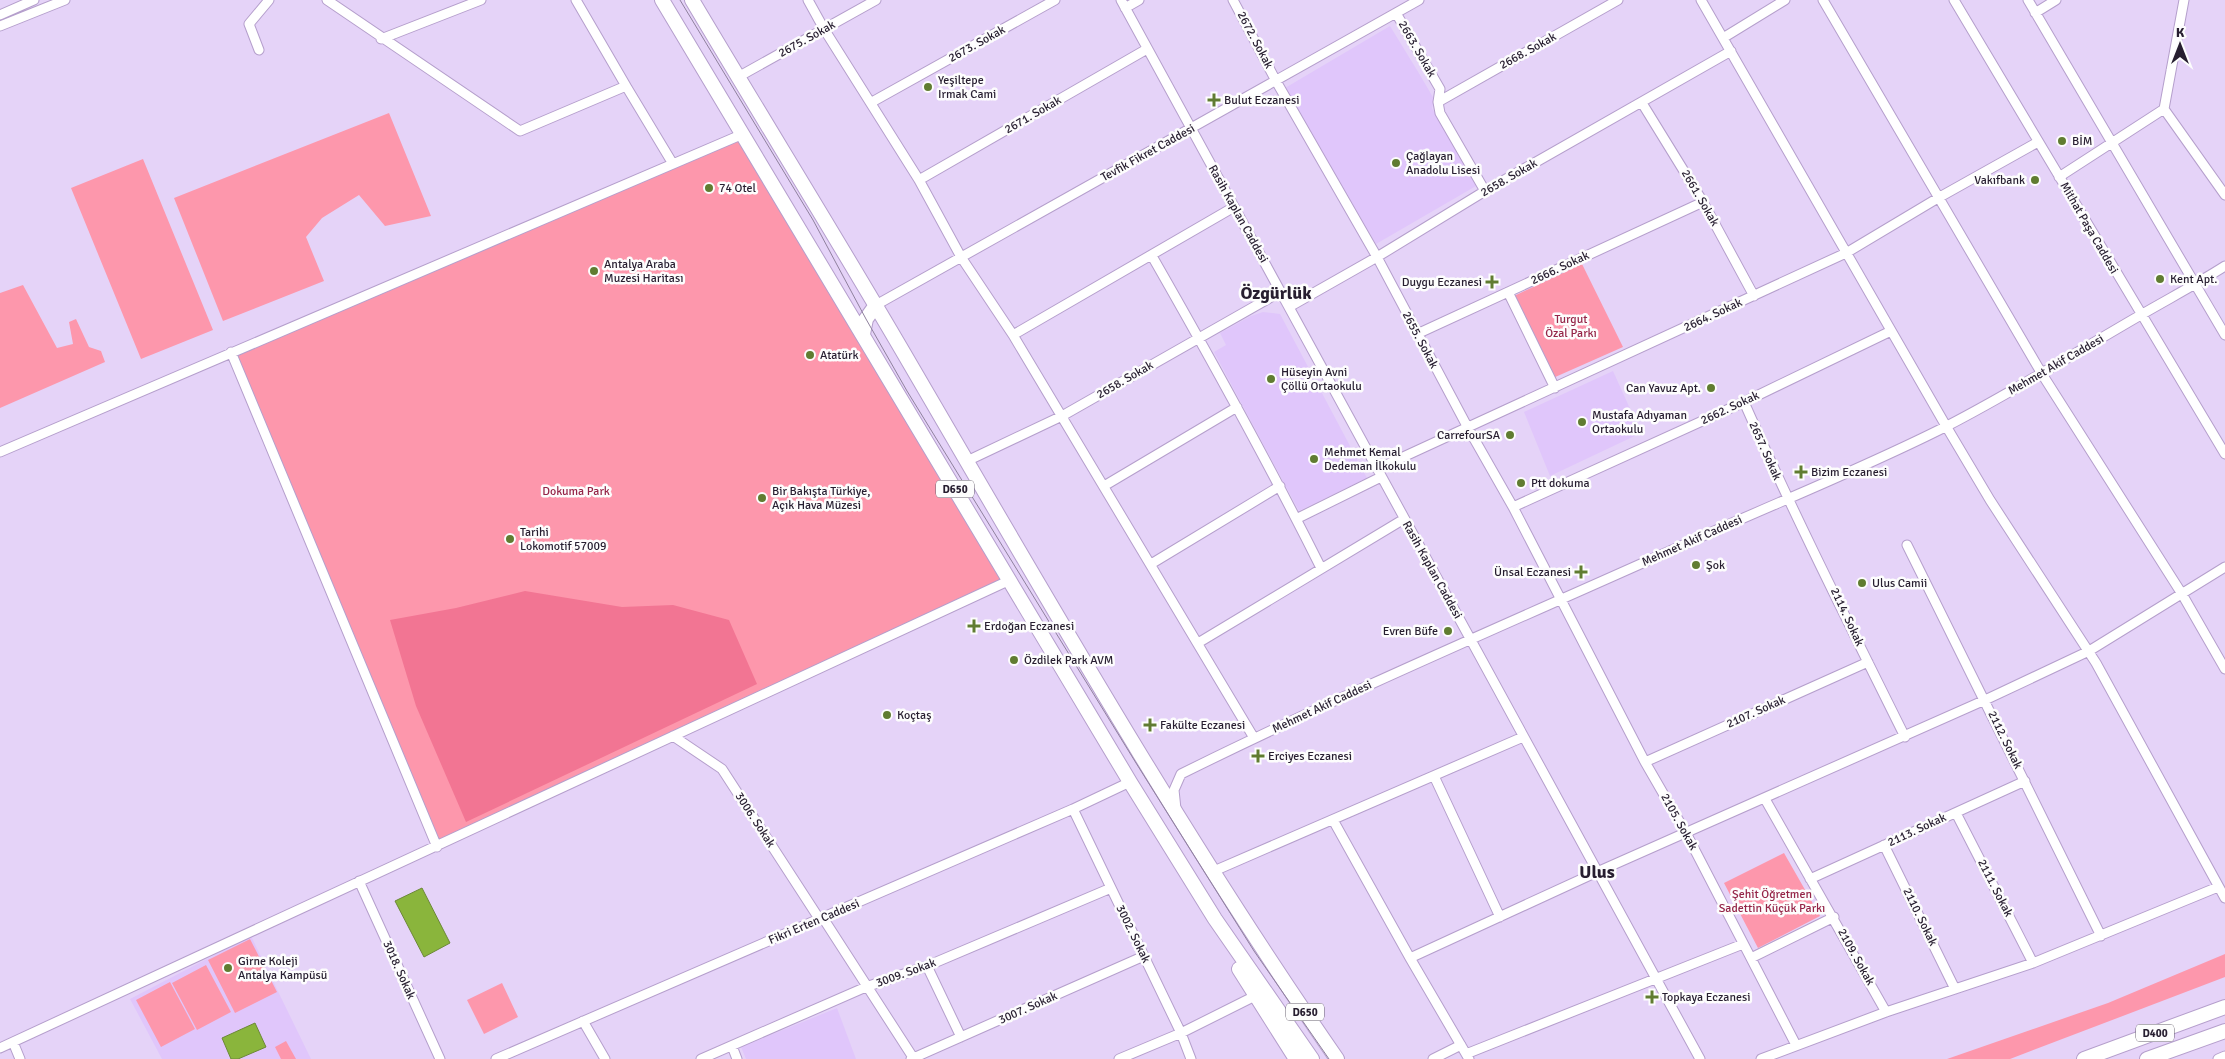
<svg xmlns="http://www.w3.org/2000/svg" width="2225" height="1059" font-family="Signika,sans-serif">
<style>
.built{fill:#e0c6fb}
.green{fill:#fd97ac}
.forest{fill:#f27593}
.water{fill:#8ab53c;stroke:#6c8838}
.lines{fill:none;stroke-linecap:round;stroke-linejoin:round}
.minor-casing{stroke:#b59fcc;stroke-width:11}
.highway-casing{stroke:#b59fcc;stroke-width:16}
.minor{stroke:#fff;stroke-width:9}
.highway{stroke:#fff;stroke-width:14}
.tram{stroke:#8f819d;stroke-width:1}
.poi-dot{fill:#607c31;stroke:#fdfdfd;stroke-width:2}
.labels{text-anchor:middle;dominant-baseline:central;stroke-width:5;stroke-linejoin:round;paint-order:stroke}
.shield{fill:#fdfdfd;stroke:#67616e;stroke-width:1}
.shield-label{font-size:11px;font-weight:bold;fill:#271e30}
.street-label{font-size:12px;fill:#271e30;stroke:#fdfdfd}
.poi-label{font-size:12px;fill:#271e30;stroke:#fdfdfd;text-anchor:start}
.park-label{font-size:12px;fill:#952548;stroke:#fdfdfd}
.district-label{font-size:18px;font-weight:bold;fill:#271e30;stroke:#fdfdfd}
</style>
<rect width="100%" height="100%" fill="#e5d3f8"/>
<path class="built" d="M1390,26L1420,75L1434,99L1432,108L1476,186L1376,244L1285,88Z
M1263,312L1280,314L1367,478L1299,511L1214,352L1226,345L1220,333L1251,316Z
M1613,371L1641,433L1550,476L1524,412Z
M251,936L311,1059H162L130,999Z
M837,1008L856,1059H746L741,1047Z"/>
<path class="green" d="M389,113L431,216L385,226L359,195L322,218L306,237L324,281L223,321L174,198Z
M743,134L1008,581L437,847L231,352Z
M143,159L213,330L141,359L71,188Z
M1582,264L1623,347L1553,378L1514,296Z
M23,285L57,348L73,344L69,322L76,319L89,347L101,351L105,362L0,408V293Z
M1784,853L1820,916L1758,948L1724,883Z
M250,939L277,992L235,1013L208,960Z
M2225,954V977L2010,1059H1947L2108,1003Z
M206,965L231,1012L197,1030L172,983Z
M170,982L195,1029L161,1047L136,1000Z
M502,983L518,1017L484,1034L467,1000Z
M286,1041L296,1059H281L275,1047Z"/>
<path class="forest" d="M525,591L622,607L673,605L729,620L757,684L466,822L416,706L390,620L456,608Z"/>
<path class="water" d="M422,888L450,943L424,957L395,901Z
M255,1023L266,1047L238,1059H231L222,1038Z"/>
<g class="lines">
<defs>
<path id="minor" d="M327,0L520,131L626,86L576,0
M808,0L824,29L919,180L961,257L1013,335L1254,738
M1121,0L1700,1059
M1233,0L1276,81L1377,257L1468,428L1513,507L1645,762L1686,833L1796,1045
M1701,0L1946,426L1990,500L2096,663L2225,898
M1823,0L2042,374L2182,594L2225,669
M1954,0L2225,454
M2028,0L2225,335
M2184,0L2164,109L2225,195
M1125,8L1139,0
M1396,13L1440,89L1438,102L1440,113L1485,191
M2035,13L2056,0
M0,15L34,0
M0,26L65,0
M1723,38L1785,0
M381,39L481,0
M259,50L249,24L269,0
M738,77L876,0
M626,86L673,164
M872,102L1055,0
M1438,102L1618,0
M1642,103L1703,202L1754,296
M2059,177L2164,109
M919,180L1147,49
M1152,256C1211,359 1268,462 1321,568
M1508,292L1555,388
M876,305L1419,0
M1289,307L1377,257L1485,191L1731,51
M1417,334L1703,202
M1013,335L1234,207
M231,352L437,847
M1744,402C1794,515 1850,626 1905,737
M0,452L743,134
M967,461L1062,416L1280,292
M1377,469L1846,253L1938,198L2038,142
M1104,486L1237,407
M1513,507L1744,402L1891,331
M1296,519L1381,477
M1907,545L2101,936
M1151,564L1280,486
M1198,643L1404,519
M673,736L722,769L820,920
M1645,762L1868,662
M1434,776L1500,917
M1765,799L1886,1012
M1073,809L1181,1033L1191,1059
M1176,809L1174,790L1181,774C1359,686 1542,609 1723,527C1798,494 1874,463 1947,426C2013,392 2075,353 2139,316C2168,299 2197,284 2225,266
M1956,813L2033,963
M1333,820L1410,958L1469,1059
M1884,845L1955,989
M1214,871L1523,737
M1810,879L2025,781
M359,881L440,1059
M823,918L914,1059
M1410,958L1597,872L1985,700L2089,651L2225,567
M1751,958L1834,917
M927,966L961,1037
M583,1021L605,1059
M13,1042L20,1059
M732,1046L737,1059
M0,1048L1008,581
M1466,1054L1743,944
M496,1059L1073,809L1130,782
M701,1059L866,987L927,966L1111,888
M911,1059L1144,956
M1119,1059L1181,1033L1255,996
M1433,1059L1461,1045
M1761,1059L1886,1012L2033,963L2218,887
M2218,1059L2225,1056"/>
<path id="highway" d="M662,0L1130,782L1215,919L1312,1059
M692,0C765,123 841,245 913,369C1049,602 1183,837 1337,1059
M863,334L866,319L876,305
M1239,969L1296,1059
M2084,1059L2225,1007
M2147,1059L2225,1031"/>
</defs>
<use href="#minor" class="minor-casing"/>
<use href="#highway" class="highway-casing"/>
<use href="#minor" class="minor"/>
<use href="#highway" class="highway"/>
<path class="tram" d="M680,0L813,220L866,319L907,391L1136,763L1254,951L1329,1059"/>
</g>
<g class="poi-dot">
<circle cx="928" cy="87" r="5"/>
<path d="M1211.5 92.5h5v5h5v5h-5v5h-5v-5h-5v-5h5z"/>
<circle cx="2062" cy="141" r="5"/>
<circle cx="1396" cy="163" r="5"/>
<circle cx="2035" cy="180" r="5"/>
<circle cx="709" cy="188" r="5"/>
<circle cx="594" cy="271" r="5"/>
<circle cx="2160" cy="279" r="5"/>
<path d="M1489.5 274.5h5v5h5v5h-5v5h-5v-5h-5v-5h5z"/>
<circle cx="810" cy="355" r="5"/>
<circle cx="1271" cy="379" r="5"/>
<circle cx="1711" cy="388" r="5"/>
<circle cx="1582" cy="422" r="5"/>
<circle cx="1510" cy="435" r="5"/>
<circle cx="1314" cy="459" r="5"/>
<path d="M1798.5 464.5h5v5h5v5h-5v5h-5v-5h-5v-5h5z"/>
<circle cx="1521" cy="483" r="5"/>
<circle cx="762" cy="498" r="5"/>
<circle cx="510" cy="539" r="5"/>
<circle cx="1696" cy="565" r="5"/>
<path d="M1578.5 564.5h5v5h5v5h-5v5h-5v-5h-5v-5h5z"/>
<circle cx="1862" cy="583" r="5"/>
<path d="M971.5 618.5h5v5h5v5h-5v5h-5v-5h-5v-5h5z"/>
<circle cx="1448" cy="631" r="5"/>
<circle cx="1014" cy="660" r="5"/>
<circle cx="887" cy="715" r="5"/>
<path d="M1147.5 717.5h5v5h5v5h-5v5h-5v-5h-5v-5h5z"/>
<path d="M1255.5 748.5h5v5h5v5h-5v5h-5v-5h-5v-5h5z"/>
<circle cx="228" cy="968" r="5"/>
<path d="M1649.5 989.5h5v5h5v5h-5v5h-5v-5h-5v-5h5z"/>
</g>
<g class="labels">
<g class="shield">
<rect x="936" y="480.5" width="38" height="17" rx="4"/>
<rect x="1286" y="1003.5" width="38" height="17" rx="4"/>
<rect x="2136" y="1024.5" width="38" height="17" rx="4"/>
</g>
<g class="shield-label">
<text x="955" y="489">D650</text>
<text x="1305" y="1012">D650</text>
<text x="2155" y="1033">D400</text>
</g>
<g class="street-label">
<text transform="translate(807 39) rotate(-29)">2675. Sokak</text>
<text transform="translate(1255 40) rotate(62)">2672. Sokak</text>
<text transform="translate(977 44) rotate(-29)">2673. Sokak</text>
<text transform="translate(1417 49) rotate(60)">2663. Sokak</text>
<text transform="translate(1528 51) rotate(-29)">2668. Sokak</text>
<text transform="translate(1033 115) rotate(-30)">2671. Sokak</text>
<text transform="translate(1148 153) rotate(-29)">Tevfik Fikret Caddesi</text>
<text transform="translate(1509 178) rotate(-30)">2658. Sokak</text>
<text transform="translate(1700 198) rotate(60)">2661. Sokak</text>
<text transform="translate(1238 214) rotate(61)">Rasih Kaplan Caddesi</text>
<text transform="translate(2089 228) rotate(60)">Mithat Paşa Caddesi</text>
<text transform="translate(1560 268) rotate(-25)">2666. Sokak</text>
<text transform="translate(1713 315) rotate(-25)">2664. Sokak</text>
<text transform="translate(1420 340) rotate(62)">2655. Sokak</text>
<text transform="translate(2056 365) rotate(-30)">Mehmet Akif Caddesi</text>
<text transform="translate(1125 380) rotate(-30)">2658. Sokak</text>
<text transform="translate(1730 408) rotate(-25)">2662. Sokak</text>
<text transform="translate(1765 451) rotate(66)">2657. Sokak</text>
<text transform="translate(1692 541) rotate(-24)">Mehmet Akif Caddesi</text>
<text transform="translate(1432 570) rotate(61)">Rasih Kaplan Caddesi</text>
<text transform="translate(1847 617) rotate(65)">2114. Sokak</text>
<text transform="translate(1322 707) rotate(-25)">Mehmet Akif Caddesi</text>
<text transform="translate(1756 712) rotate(-24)">2107. Sokak</text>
<text transform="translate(2005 740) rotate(64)">2112. Sokak</text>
<text transform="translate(755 820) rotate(57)">3006. Sokak</text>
<text transform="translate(1679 822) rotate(61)">2105. Sokak</text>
<text transform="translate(1917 830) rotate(-25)">2113. Sokak</text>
<text transform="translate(1995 888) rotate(63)">2111. Sokak</text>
<text transform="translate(1920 917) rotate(64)">2110. Sokak</text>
<text transform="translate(814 922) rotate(-23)">Fikri Erten Caddesi</text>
<text transform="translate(1133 934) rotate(64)">3002. Sokak</text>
<text transform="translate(1856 957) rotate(61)">2109. Sokak</text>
<text transform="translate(399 970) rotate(66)">3018. Sokak</text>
<text transform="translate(906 973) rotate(-20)">3009. Sokak</text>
<text transform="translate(1028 1008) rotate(-24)">3007. Sokak</text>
</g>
<g class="poi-label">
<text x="938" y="80">Yeşiltepe<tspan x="938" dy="14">Irmak Cami</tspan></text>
<text x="1224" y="100">Bulut Eczanesi</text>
<text x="2072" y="141">BİM</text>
<text x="1406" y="156">Çağlayan<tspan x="1406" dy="14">Anadolu Lisesi</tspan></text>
<text x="2025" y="180" text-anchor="end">Vakıfbank</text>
<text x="719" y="188">74 Otel</text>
<text x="604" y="264">Antalya Araba<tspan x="604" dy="14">Muzesi Haritası</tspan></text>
<text x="2170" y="279">Kent Apt.</text>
<text x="1482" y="282" text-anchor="end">Duygu Eczanesi</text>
<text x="820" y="355">Atatürk</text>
<text x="1281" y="372">Hüseyin Avni<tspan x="1281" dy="14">Çöllü Ortaokulu</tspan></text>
<text x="1701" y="388" text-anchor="end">Can Yavuz Apt.</text>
<text x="1592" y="415">Mustafa Adıyaman<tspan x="1592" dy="14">Ortaokulu</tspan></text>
<text x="1500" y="435" text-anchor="end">CarrefourSA</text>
<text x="1324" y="452">Mehmet Kemal<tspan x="1324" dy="14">Dedeman İlkokulu</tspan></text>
<text x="1811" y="472">Bizim Eczanesi</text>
<text x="1531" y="483">Ptt dokuma</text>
<text x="772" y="491">Bir Bakışta Türkiye,<tspan x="772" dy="14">Açık Hava Müzesi</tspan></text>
<text x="520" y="532">Tarihi<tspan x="520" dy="14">Lokomotif 57009</tspan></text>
<text x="1706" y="565">Şok</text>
<text x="1571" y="572" text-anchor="end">Ünsal Eczanesi</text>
<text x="1872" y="583">Ulus Camii</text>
<text x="984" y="626">Erdoğan Eczanesi</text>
<text x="1438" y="631" text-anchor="end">Evren Büfe</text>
<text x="1024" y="660">Özdilek Park AVM</text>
<text x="897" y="715">Koçtaş</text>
<text x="1160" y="725">Fakülte Eczanesi</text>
<text x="1268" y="756">Erciyes Eczanesi</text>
<text x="238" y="961">Girne Koleji<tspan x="238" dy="14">Antalya Kampüsü</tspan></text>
<text x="1662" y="997">Topkaya Eczanesi</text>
</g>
<g class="park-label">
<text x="1571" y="319">Turgut<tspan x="1571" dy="14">Özal Parkı</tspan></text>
<text x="576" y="491">Dokuma Park</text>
<text x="1772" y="894">Şehit Öğretmen<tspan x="1772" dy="14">Sadettin Küçük Parkı</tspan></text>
</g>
<g class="district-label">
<text x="1276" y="293">Özgürlük</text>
<text x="1597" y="872">Ulus</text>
</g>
</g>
<g transform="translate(2180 45)" stroke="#fdfdfd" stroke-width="4" paint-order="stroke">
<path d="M0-4L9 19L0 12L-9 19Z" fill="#271e30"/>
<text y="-8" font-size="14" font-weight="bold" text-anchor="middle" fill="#271e30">K</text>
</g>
</svg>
